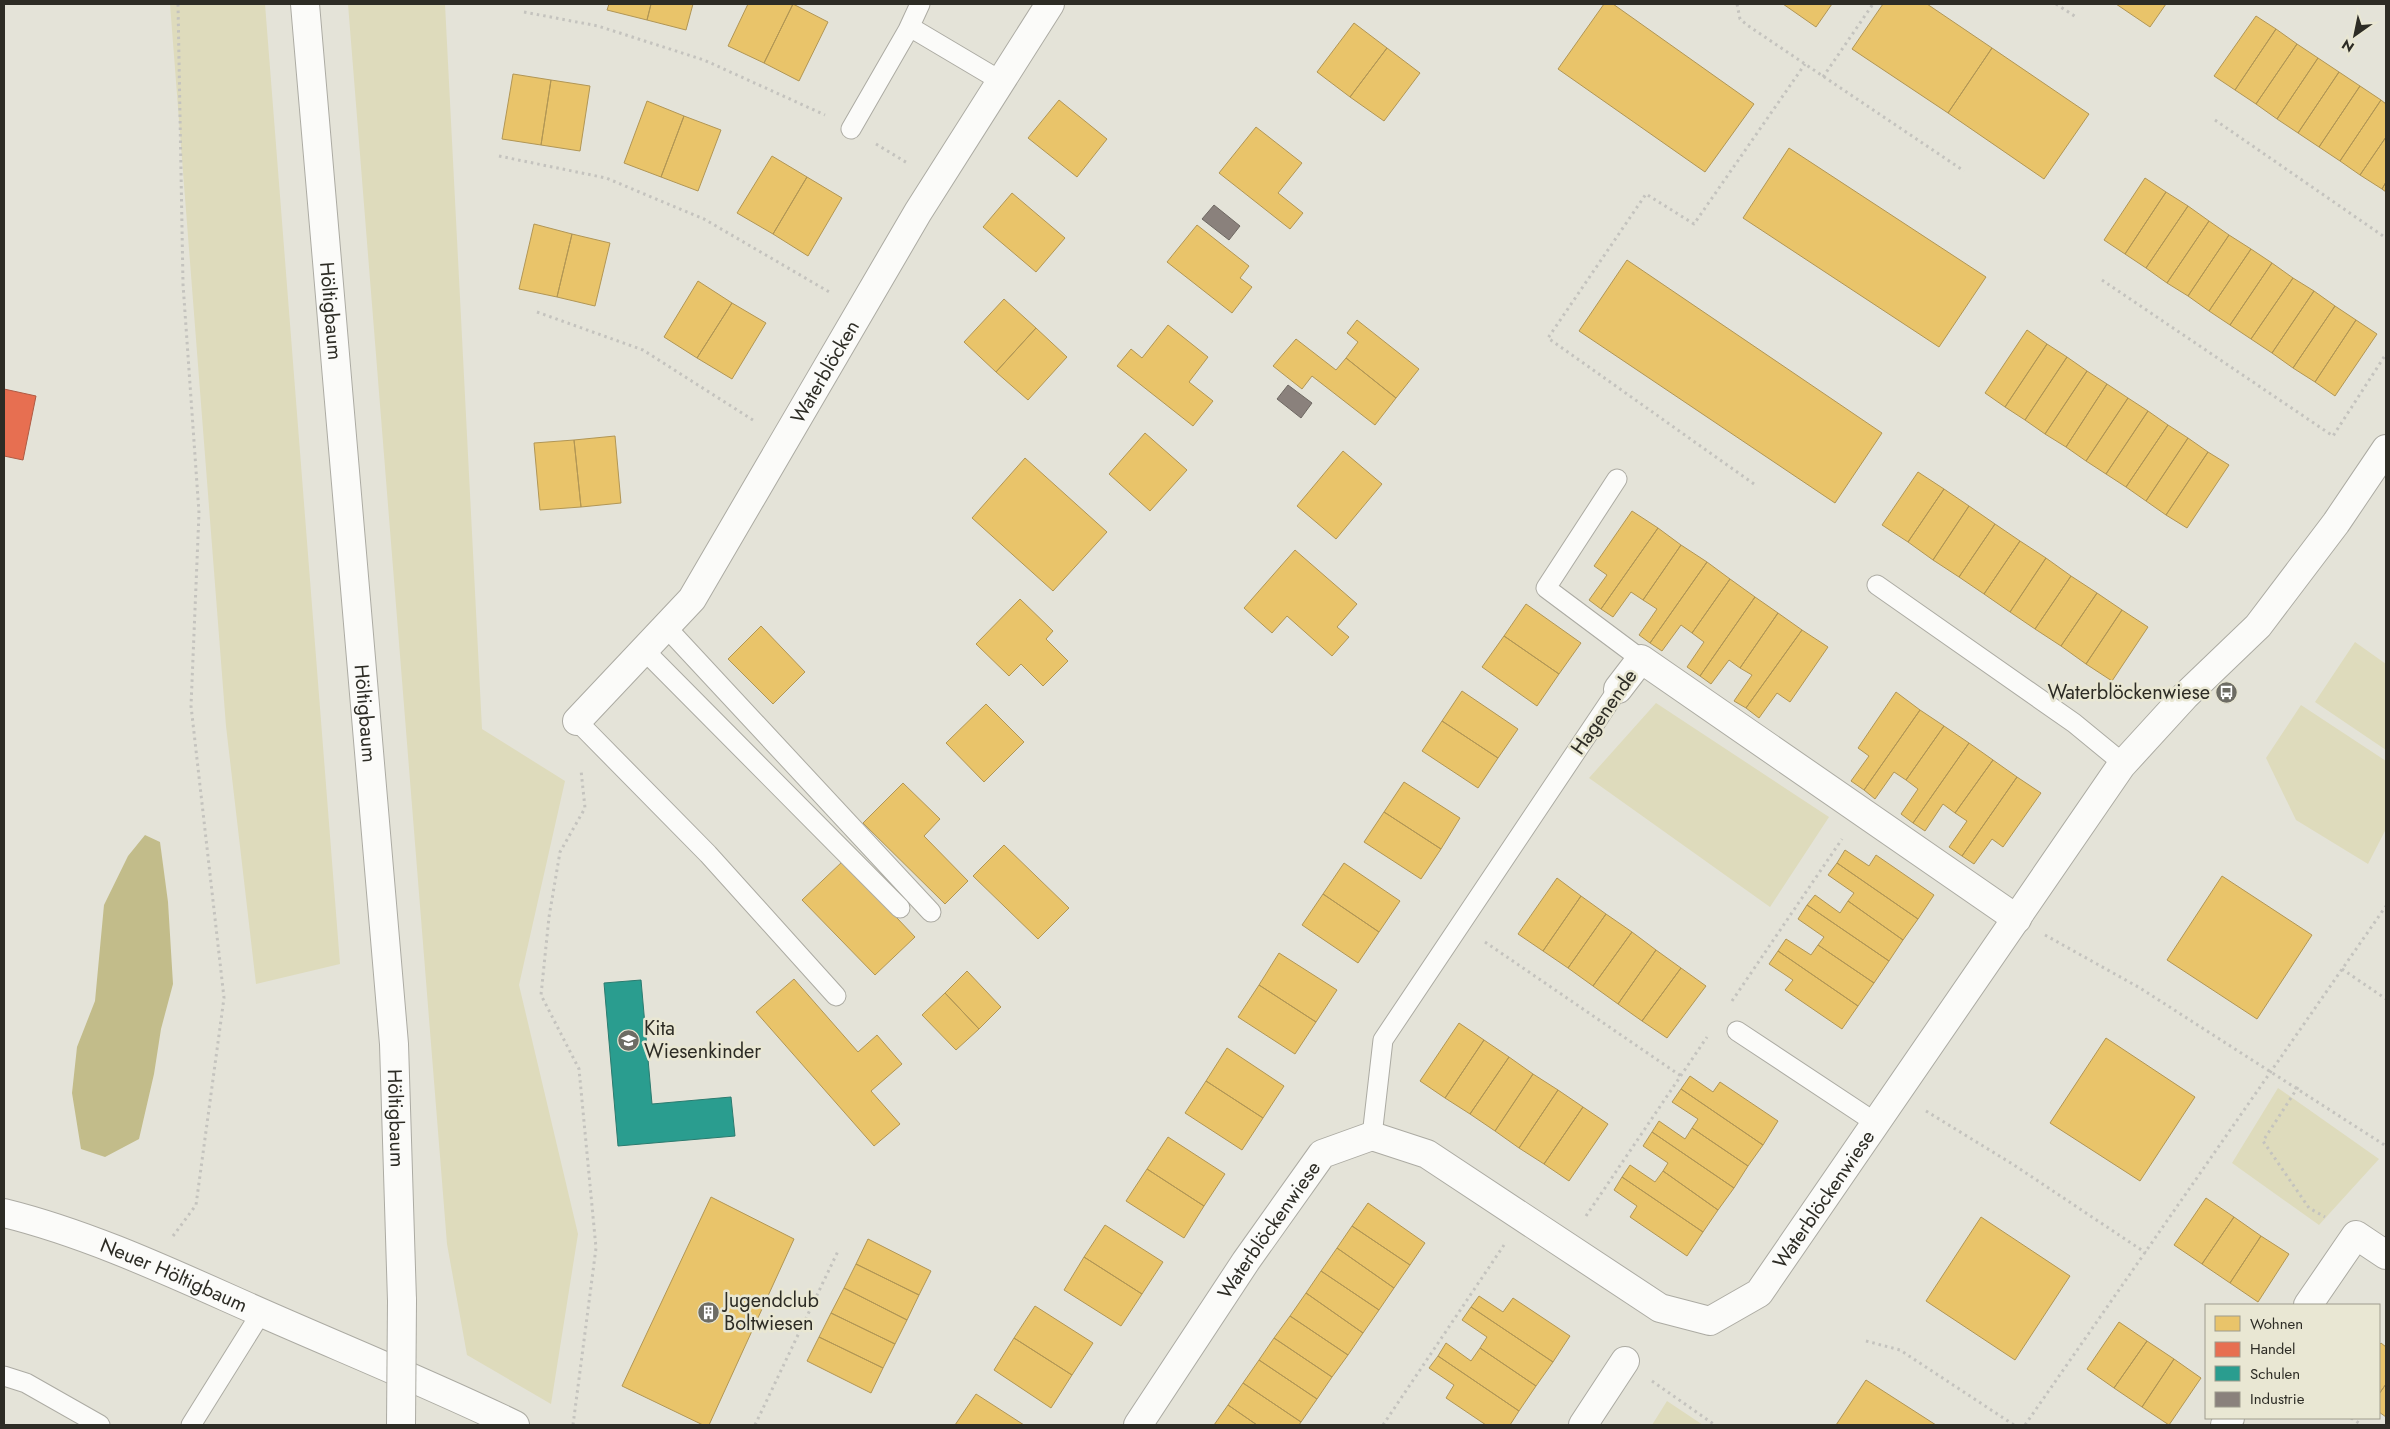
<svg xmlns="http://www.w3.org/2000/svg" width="2390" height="1429" font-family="Jost,sans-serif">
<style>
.green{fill:#dedbbc}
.water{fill:#c2bc8a}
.homes{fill:#e9c46a;stroke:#b19655}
.shops{fill:#e76f51;stroke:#af5b44}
.schools{fill:#2a9d8f;stroke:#2b7b6f}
.industry{fill:#8a817c;stroke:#6e6862}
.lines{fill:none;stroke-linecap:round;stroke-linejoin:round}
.service-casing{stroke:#acaba3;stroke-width:21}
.minor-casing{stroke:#acaba3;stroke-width:30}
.secondary-casing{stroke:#acaba3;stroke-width:30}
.path{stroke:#c4c3be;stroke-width:3;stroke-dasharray:2.5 4;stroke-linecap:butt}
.service{stroke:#fbfbf9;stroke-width:19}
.minor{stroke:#fbfbf9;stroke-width:28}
.secondary{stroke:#fbfbf9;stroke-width:28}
.secondary-bridge-casing{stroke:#acaba3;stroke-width:30;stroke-linecap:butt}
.secondary-bridge{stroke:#fbfbf9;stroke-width:28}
.labels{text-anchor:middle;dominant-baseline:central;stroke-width:5;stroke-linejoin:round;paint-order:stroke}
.street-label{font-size:20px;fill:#2d2c25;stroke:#e9e7d3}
.poi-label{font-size:20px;fill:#2d2c25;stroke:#e9e7d3;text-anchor:start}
</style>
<rect width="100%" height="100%" fill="#e4e3d8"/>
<path class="green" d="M170,4H265L340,964L256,984L226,726Z
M348,4H445L482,729L565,781L519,985L578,1234L551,1404L467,1355L447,1244Z
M2355,642L2386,664V750L2315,702Z
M1656,703L1829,817L1770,907L1589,778Z
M2301,705L2386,761V829L2368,864L2296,820L2266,758Z
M2278,1088L2379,1159L2319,1225L2232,1163Z
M1667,1401L1703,1425H1652Z"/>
<path class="water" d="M145,835L160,842L168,902L173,984L161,1029L154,1074L139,1139L105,1157L81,1149L72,1093L77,1047L95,1001L104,905L128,856Z"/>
<path class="homes" d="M609,4H651L647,20L607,10Z
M651,4H693L686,30L647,20Z
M748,4H793L764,63L728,46Z
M793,4L828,22L799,81L764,63Z
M1604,4H1613L1754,104L1705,172L1558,69Z
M1783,4H1832L1816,27Z
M1883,4H1927L1992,48L1948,113L1852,49Z
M2116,4H2166L2150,27Z
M2256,16L2276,29L2235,90L2214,76Z
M1354,23L1387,48L1350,97L1317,72Z
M2276,29L2297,44L2256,104L2235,90Z
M2297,44L2318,58L2277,119L2256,104Z
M1387,48L1420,73L1384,121L1350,97Z
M1992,48L2089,114L2044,179L1948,113Z
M2318,58L2339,72L2298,133L2277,119Z
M2339,72L2360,86L2319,147L2298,133Z
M513,74L551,80L541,145L502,139Z
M551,80L590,86L580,151L541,145Z
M2360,86L2381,100L2340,161L2319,147Z
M1059,100L1107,139L1077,177L1028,138Z
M2381,100L2386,104V137L2360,175L2340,161Z
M647,101L684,116L661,177L624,163Z
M684,116L721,130L698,191L661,177Z
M1256,127L1302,163L1278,193L1303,213L1290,229L1219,173Z
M2386,137V182L2382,189L2360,175Z
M1789,148L1986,277L1939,347L1743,218Z
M772,156L807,177L773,234L737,213Z
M807,177L842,198L808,256L773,234Z
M2145,178L2166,192L2125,254L2104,240Z
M2386,182V192L2382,189Z
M2166,192L2188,206L2146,268L2125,254Z
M1012,193L1065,238L1036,272L983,227Z
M2188,206L2209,221L2167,283L2146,268Z
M2209,221L2229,235L2188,296L2167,283Z
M534,224L572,234L557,297L519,289Z
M1197,225L1249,266L1240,278L1252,287L1232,313L1167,262Z
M572,234L610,243L595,306L557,297Z
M2229,235L2251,249L2209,311L2188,296Z
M2251,249L2272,263L2230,325L2209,311Z
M1627,260L1882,433L1835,503L1579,331Z
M2272,263L2293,278L2251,339L2230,325Z
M2293,278L2314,291L2272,353L2251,339Z
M698,281L732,303L697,358L664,337Z
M2314,291L2335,306L2293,368L2272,353Z
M1004,299L1036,328L996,372L964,342Z
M732,303L766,323L732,379L697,358Z
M2335,306L2356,320L2315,382L2293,368Z
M1357,320L1419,369L1396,398L1346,358L1358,342L1347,333Z
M2356,320L2377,334L2335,396L2315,382Z
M1168,325L1208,357L1189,382L1213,401L1193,426L1117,366L1131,349L1142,358Z
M1036,328L1067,357L1028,400L996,372Z
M2027,330L2047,344L2005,407L1985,393Z
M1296,339L1336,370L1346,358L1396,398L1375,425L1312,376L1302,389L1273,366Z
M2047,344L2067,357L2025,420L2005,407Z
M2067,357L2087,371L2045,434L2025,420Z
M2087,371L2107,384L2066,447L2045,434Z
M2107,384L2128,398L2086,461L2066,447Z
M2128,398L2148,411L2106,474L2086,461Z
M2148,411L2168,425L2126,487L2106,474Z
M2168,425L2188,438L2146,501L2126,487Z
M1145,433L1187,470L1150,511L1109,474Z
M615,436L621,503L581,507L574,440Z
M2188,438L2208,452L2166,515L2146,501Z
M574,440L581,507L540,510L534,443Z
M1343,451L1382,484L1336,539L1297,506Z
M2208,452L2229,465L2187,528L2166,515Z
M1025,458L1107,532L1053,591L972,518Z
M1918,472L1944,489L1908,542L1882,525Z
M1944,489L1969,506L1933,560L1908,542Z
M1969,506L1995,524L1959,577L1933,560Z
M1632,511L1658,528L1601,609L1589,600L1607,575L1594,566Z
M1995,524L2020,541L1984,594L1959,577Z
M1658,528L1681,545L1643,600L1631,592L1613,617L1601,609Z
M2020,541L2046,558L2010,612L1984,594Z
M1681,545L1707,562L1650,643L1639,635L1657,609L1643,600Z
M1295,550L1357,604L1337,627L1349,637L1332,656L1287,616L1272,633L1244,608Z
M2046,558L2071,576L2035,629L2010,612Z
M1707,562L1730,579L1692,633L1681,625L1662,651L1650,643Z
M2071,576L2097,593L2061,646L2035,629Z
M1730,579L1755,597L1700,676L1687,667L1704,642L1692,633Z
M2097,593L2122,610L2086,664L2061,646Z
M1755,597L1778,613L1740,668L1729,660L1711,684L1700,676Z
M1020,599L1053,631L1046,639L1068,661L1043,686L1021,664L1009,676L976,644Z
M1526,604L1581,643L1559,674L1504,636Z
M2122,610L2148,627L2112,681L2086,664Z
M1778,613L1802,630L1746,708L1734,701L1752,675L1740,668Z
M761,626L805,672L773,704L728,659Z
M1802,630L1828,647L1790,702L1777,693L1759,718L1746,708Z
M1504,636L1559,674L1537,706L1482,667Z
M1462,691L1518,729L1498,758L1442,721Z
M1896,692L1920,710L1864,790L1851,781L1869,756L1858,748Z
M986,704L1024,742L984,782L946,743Z
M1920,710L1944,726L1906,780L1894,772L1875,799L1864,790Z
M1442,721L1498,758L1478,788L1422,751Z
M1944,726L1969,743L1913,823L1901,814L1918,789L1906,780Z
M1969,743L1993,760L1955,813L1943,804L1925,831L1913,823Z
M1993,760L2017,777L1962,856L1949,847L1967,821L1955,813Z
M2017,777L2041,793L2003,847L1992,839L1974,864L1962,856Z
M1404,782L1460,818L1441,849L1384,812Z
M903,783L940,819L924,836L968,881L945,904L863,823Z
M1384,812L1441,849L1421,879L1364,842Z
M1004,845L1069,908L1038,939L973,876Z
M1845,850L1869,866L1876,855L1934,895L1918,919L1837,863Z
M843,861L915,937L875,975L802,900Z
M1344,863L1400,901L1379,932L1323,894Z
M1837,863L1918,919L1903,940L1848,901L1854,893L1828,875Z
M2222,876L2312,935L2257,1019L2167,960Z
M1557,878L1581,896L1543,951L1518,934Z
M1323,894L1379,932L1358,963L1302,925Z
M1815,895L1840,913L1848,901L1903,940L1889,961L1807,905Z
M1581,896L1606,914L1568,968L1543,951Z
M1807,905L1889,961L1874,983L1818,945L1824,937L1798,919Z
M1606,914L1632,932L1593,986L1568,968Z
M1632,932L1656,950L1618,1004L1593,986Z
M1786,939L1811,955L1818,945L1874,983L1858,1006L1778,951Z
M1656,950L1681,968L1642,1021L1618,1004Z
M1778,951L1858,1006L1842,1029L1785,990L1793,980L1769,964Z
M1279,953L1337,990L1316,1022L1259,985Z
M1681,968L1706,986L1667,1038L1642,1021Z
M967,971L1001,1007L979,1029L945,993Z
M794,979L858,1052L877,1035L902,1064L871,1091L900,1124L874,1146L756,1012Z
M1259,985L1316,1022L1295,1054L1238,1017Z
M945,993L979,1029L956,1050L922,1015Z
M1459,1023L1484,1040L1445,1098L1420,1081Z
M2106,1038L2195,1097L2140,1181L2050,1123Z
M1484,1040L1509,1057L1470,1114L1445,1098Z
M1227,1048L1284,1086L1263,1118L1206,1081Z
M1509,1057L1533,1074L1495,1131L1470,1114Z
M1533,1074L1558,1090L1519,1148L1495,1131Z
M1690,1076L1713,1092L1720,1082L1778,1121L1763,1145L1681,1089Z
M1206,1081L1263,1118L1242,1150L1185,1113Z
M1681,1089L1763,1145L1748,1166L1692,1128L1698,1119L1672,1102Z
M1558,1090L1583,1107L1544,1164L1519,1148Z
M1583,1107L1608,1124L1569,1181L1544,1164Z
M1659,1121L1685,1139L1692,1128L1748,1166L1734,1188L1652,1132Z
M1652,1132L1734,1188L1718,1210L1663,1171L1668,1163L1643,1146Z
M1168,1137L1225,1174L1204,1206L1147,1169Z
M1630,1165L1655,1182L1663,1171L1718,1210L1703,1232L1622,1177Z
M1147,1169L1204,1206L1184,1238L1126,1201Z
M1622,1177L1703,1232L1687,1256L1630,1217L1637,1206L1614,1190Z
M711,1197L794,1239L709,1425H703L622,1386Z
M2206,1198L2234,1217L2202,1264L2174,1245Z
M1368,1203L1425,1243L1410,1265L1352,1226Z
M1981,1217L2070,1276L2015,1360L1926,1301Z
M2234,1217L2261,1236L2230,1283L2202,1264Z
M1105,1225L1163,1262L1142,1294L1084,1257Z
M1352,1226L1410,1265L1394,1288L1337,1248Z
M2261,1236L2289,1254L2258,1302L2230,1283Z
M868,1239L931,1271L919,1295L856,1264Z
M1337,1248L1394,1288L1379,1310L1321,1271Z
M1084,1257L1142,1294L1121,1326L1064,1290Z
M856,1264L919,1295L907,1320L844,1288Z
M1321,1271L1379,1310L1363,1333L1306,1293Z
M844,1288L907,1320L895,1344L831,1313Z
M1306,1293L1363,1333L1348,1355L1290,1316Z
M1479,1296L1503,1312L1513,1298L1570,1336L1553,1362L1471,1307Z
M1035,1306L1093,1343L1072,1375L1014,1338Z
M1471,1307L1553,1362L1536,1386L1480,1348L1487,1337L1462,1320Z
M831,1313L895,1344L883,1368L819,1337Z
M1290,1316L1348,1355L1332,1377L1274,1338Z
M2119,1322L2147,1341L2114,1388L2087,1369Z
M819,1337L883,1368L871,1393L807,1361Z
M1014,1338L1072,1375L1051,1408L994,1370Z
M1274,1338L1332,1377L1317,1399L1259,1360Z
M2147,1341L2174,1359L2142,1407L2114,1388Z
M1446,1343L1471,1361L1480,1348L1536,1386L1519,1411L1438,1356Z
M2381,1343L2386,1347V1384L2379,1394V1345Z
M1438,1356L1519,1411L1510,1425H1486L1446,1398L1454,1385L1429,1368Z
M2174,1359L2201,1378L2169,1425L2142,1407Z
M1259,1360L1317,1399L1301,1422L1243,1383Z
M1866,1380L1936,1425H1836Z
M1243,1383L1301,1422L1299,1425H1257L1228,1405Z
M2386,1384V1417L2379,1412V1394Z
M976,1394L1024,1425H955Z
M1228,1405L1257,1425H1214Z"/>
<path class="shops" d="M4,389L36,396L23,460L4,456Z"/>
<path class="schools" d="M641,980L652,1104L731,1097L735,1136L618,1146L604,983Z"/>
<path class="industry" d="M1214,205L1240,226L1229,240L1202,219Z
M1288,385L1312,403L1301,418L1277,399Z"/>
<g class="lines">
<defs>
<path id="service" d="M908,30L920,4
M851,129L908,30H915L1001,81
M1617,479L1546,588L1641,659
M1877,585L2074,723L2124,764
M666,627L931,912
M644,650L900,908
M577,721L708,854L836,996
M1737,1031L1876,1123
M1372,1136L1383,1040L1618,689
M4,1376L26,1383L100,1425
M191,1425L261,1313"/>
<g id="minor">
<path d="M1618,689L1641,659L2017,919"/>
<path id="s1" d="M577,721L692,599L918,212L1050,4"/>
<path id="s2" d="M4,1213C93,1235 178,1276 262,1313C346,1350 432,1385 515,1425"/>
<path d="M2308,1305L2356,1235L2386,1255"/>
<path id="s3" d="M1138,1425L1246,1261L1322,1154L1372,1136L1427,1154L1660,1308L1710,1321L1759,1293L2121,766L2185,696L2258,626L2336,523L2386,449"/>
<path d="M1583,1425L1625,1361"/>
<path d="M2225,1425L2230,1418"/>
</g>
<g id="secondary">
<path id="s4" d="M305,4L394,1044L402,1301"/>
</g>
</defs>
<use href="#service" class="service-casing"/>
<use href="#minor" class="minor-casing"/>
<use href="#secondary" class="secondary-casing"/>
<path class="path" d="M1737,4L1740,19L1747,25L1964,171
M2056,4L2076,17
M524,12L598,26L704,60L825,115
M1823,77L1873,4
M2215,120L2386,238
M876,144L909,164
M499,156L606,178L704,219L831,293
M2102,280L2333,436L2386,354
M537,312L643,350L756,422
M1754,484L1548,338L1646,194L1694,224L1805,64
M2045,935L2140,988L2386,1146
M1485,942L1681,1076
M2342,969L2386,999
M1732,1001L1842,839
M2298,1087L2263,1141L2309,1208L2325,1217
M1926,1111L2014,1165L2146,1253
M1586,1216L1707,1037
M173,1236L196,1205L224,998L191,706L199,513L183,284L178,4
M1866,1341L1900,1350L2014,1425
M1652,1381L1715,1425
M2351,1418L2362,1425
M573,1425L596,1248L579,1069L541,995L549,917L560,852L585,808L581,770
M755,1425L839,1249
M1383,1425L1504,1245
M2025,1425L2386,906"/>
<use href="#service" class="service"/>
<use href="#minor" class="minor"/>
<use href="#secondary" class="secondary"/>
<defs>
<path id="secondary-bridge" d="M401,1425L402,1301"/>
</defs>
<use href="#secondary-bridge" class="secondary-bridge-casing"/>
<use href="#secondary-bridge" class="secondary-bridge"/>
</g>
<defs>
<symbol id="bus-disc" viewBox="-11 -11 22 22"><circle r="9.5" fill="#6d6c64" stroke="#e9e7d3"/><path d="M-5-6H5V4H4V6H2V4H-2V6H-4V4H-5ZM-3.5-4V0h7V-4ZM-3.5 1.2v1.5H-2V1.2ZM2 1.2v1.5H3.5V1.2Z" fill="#fff"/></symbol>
<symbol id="school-disc" viewBox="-11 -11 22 22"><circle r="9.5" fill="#6d6c64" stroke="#e9e7d3"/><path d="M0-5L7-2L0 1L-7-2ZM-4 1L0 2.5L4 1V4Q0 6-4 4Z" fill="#fff"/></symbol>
<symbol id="building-disc" viewBox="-11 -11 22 22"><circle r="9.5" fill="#6d6c64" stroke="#e9e7d3"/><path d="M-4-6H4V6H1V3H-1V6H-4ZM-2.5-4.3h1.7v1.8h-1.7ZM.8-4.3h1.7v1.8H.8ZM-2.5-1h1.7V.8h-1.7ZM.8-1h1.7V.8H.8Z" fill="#fff"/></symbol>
</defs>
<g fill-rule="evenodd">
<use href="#bus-disc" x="2214" y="680" width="25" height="25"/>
<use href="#school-disc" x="616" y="1028" width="25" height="25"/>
<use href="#building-disc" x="696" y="1300" width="25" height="25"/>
</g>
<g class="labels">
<g class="street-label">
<text stroke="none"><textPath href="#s4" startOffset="308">Höltigbaum</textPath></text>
<text stroke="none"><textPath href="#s1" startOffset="431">Waterblöcken</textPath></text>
<text transform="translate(1604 712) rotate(-55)">Hagenende</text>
<text stroke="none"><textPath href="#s4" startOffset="712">Höltigbaum</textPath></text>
<text stroke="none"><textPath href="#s4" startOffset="1118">Höltigbaum</textPath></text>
<text stroke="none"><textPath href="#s3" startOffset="940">Waterblöckenwiese</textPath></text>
<text stroke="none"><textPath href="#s3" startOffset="235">Waterblöckenwiese</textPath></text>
<text stroke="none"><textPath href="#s2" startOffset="181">Neuer Höltigbaum</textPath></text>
</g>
<g class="poi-label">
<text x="2210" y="692" text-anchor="end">Waterblöckenwiese</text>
<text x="644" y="1028">Kita<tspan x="644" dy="23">Wiesenkinder</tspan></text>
<text x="724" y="1300">Jugendclub<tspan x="724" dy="23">Boltwiesen</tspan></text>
</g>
</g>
<rect width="2390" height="1429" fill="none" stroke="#2d2c25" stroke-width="10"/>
<rect x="2205" y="1304" width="175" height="115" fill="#e9e7d3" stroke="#9e9c8d"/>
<rect x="2215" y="1316" width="25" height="15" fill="#e9c46a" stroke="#9e9c8d"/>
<text x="2250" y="1329" font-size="15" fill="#2d2c25">Wohnen</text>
<rect x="2215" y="1342" width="25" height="15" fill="#e76f51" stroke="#9e9c8d"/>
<text x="2250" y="1354" font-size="15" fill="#2d2c25">Handel</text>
<rect x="2215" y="1366" width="25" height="15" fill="#2a9d8f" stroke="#9e9c8d"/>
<text x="2250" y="1379" font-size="15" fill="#2d2c25">Schulen</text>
<rect x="2215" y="1392" width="25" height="15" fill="#8a817c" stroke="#9e9c8d"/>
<text x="2250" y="1404" font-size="15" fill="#2d2c25">Industrie</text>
<g transform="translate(2355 35) rotate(213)" stroke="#e9e7d3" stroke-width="4" paint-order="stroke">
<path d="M0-4L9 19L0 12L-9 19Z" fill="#2d2c25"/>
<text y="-8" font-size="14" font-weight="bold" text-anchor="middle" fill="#2d2c25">N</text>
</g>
</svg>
